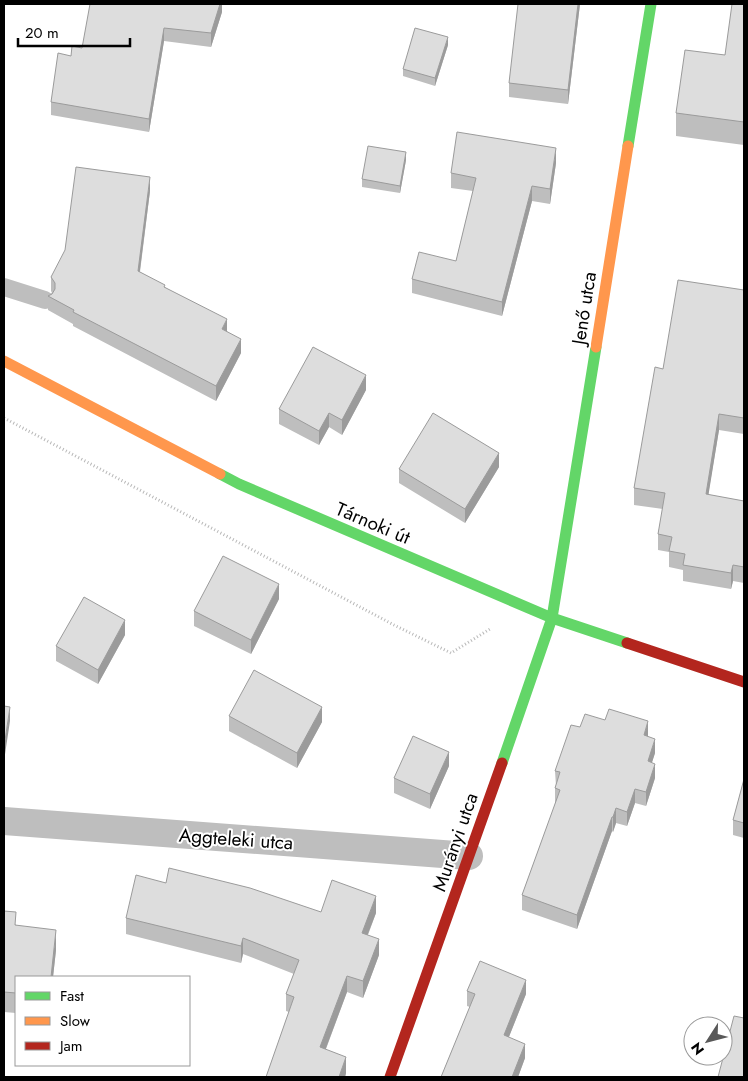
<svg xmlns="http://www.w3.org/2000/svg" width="748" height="1081" font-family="Jost,sans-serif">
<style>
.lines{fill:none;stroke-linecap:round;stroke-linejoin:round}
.path{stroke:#b8b8b8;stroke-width:3;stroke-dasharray:1 2.5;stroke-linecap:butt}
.lane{stroke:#bebebe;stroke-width:18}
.street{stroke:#bebebe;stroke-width:28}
.fast{stroke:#63d668;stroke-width:11}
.slow{stroke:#ff974d;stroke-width:11}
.jam{stroke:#b3261e;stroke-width:11}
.wall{fill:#bebebe}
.shaded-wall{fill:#9b9b9b}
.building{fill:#ddd;stroke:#9b9b9b}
.labels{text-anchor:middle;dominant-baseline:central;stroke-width:4;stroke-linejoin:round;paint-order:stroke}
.street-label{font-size:19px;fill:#000;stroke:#fff}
</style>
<rect width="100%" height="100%" fill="#fff"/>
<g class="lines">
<path class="path" d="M4,418L394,625L451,653L490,629"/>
<path class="lane" d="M4,287L45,300"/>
<path class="street" d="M4,821L469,856"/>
<path class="fast" d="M628,146L651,4
M220,474L239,484L552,618L627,643
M502,763L552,618L596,347"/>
<path class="slow" d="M596,347L628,146
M4,361L220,474"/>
<path class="jam" d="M627,643L744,682
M390,1077L502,763"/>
</g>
<path class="wall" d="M222,4V12L211,47L164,41L149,132L51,115V102L71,56L82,48Z
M580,4L568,104L509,97V83Z
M744,4V145L676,136V113L725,55Z
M448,45L435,86L403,76V69Z
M406,160L400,193L362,187V179Z
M556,163L550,204L532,201L502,316L412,293V279L456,261L473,191L451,188V173Z
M150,191L140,272L165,287L227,331L241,353L216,401L73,326V324L48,310V296L52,293L51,291V277Z
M744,290V434L719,430L708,495L744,501V583L733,581L731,589L683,581V570L669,567V552L658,550V534L663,509L634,505V488L663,369Z
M366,390L342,435L329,427L319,445L279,424V409Z
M499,467L465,523L399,483V469Z
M279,599L251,654L194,626V611Z
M125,635L98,684L56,661V646Z
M229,716L322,722L297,768L229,731Z
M580,727L648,736L655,753L652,762L655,778L646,806L635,803L627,826L616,823L613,832L612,831L577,929L522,910V895L556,802H555V788L556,786L555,771Z
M449,766L430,809L394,793V778Z
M744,779V838L733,835V820Z
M166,883L321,912L376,913L368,935L379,955L363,998L347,992L326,1049L346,1073L345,1077H266L289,1012L286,1011V994L294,974L243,954L241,963L126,934V918Z
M4,911L16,925L56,950L53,977H16V1013L4,1012Z
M467,991L526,994L509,1037L525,1058L518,1077H441L470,1007L467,1006Z"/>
<path class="shaded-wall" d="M220,4H222V12L211,47V33Z
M578,4H580L568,104V90Z
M164,28V41L149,132V119Z
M448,37V45L435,86V78Z
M556,148V163L550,204V189Z
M406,152V160L400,193V186Z
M150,177V191L138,285V271Z
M532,186V201L502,316V302Z
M227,319V333L222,329Z
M241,339V353L216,401V386Z
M366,375V390L342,435V420Z
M329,413V427L319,445V431Z
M719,414V430L706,510V494Z
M499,453V467L465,523V509Z
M733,565V581L731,589V573Z
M279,584V599L251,654V640Z
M125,620V635L98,684V670Z
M10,707V721L4,761V747Z
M322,707V722L297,768V753Z
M648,721V736L644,750V735Z
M655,739V753L648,775V761Z
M449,752V766L430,809V794Z
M655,764V778L646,806V792Z
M635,789V803L627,826V812Z
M616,808V823L613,832V817Z
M612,817V831L577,929V915Z
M376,896V913L362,949V933Z
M56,930V950L53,977H51Z
M243,938V954L241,963V946Z
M379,939V955L363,998V981Z
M347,976V992L320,1064V1047Z
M526,980V994L504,1049V1035Z
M525,1044V1058L518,1077H512Z
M346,1057V1073L345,1077H339Z"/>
<path class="building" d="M90,4H220L211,33L164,28L149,119L51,102L58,53L71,56L72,46L82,48Z
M518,4H578L568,90L509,83Z
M732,4H744V122L676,113L685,50L725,55Z
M415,28L448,37L435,78L403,69Z
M457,132L556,148L550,189L532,186L502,302L412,279L419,252L456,261L476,178L451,173Z
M368,146L406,152L400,186L362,179Z
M76,167L150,177L138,271L165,285L164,287L227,319L222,329L241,339L216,386L73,312L74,310L48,296L52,294L55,289V283L51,277L65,250Z
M678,280L744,290V418L719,414L706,494L744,501V567L733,565L731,573L683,565L685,554L669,551L672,537L658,534L665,493L634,488L655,367L663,369Z
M313,347L366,375L342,420L329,413L319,431L279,409Z
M433,413L499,453L465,509L399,469Z
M223,556L279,584L251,640L194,611Z
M84,597L125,620L98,670L56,646Z
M254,670L322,707L297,753L229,716Z
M4,706L10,707L4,747Z
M609,709L648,721L644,735L655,739L648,761L655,764L646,792L635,789L627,812L616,808L613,817H612L577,915L522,895L560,790L555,788L560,772L555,771L571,725L580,727L585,714L605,720Z
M413,736L449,752L430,794L394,778Z
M744,779V823L733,820Z
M169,868L250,888L321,912L332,880L376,896L362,933L379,939L363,981L347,976L320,1047L346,1057L339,1077H266L294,997L286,994L299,960L243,938L241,946L126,918L136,875L166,883Z
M4,911L16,912L15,925L56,930L51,977H16V993L4,992Z
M480,961L526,980L504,1035L525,1044L512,1077H441L475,994L467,991Z
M734,1016L744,1018V1077H718Z"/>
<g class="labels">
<g class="street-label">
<text transform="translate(584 308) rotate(-81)">Jenő utca</text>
<text transform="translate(373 523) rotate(23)">Tárnoki út</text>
<text transform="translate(236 839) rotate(4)">Aggteleki utca</text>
<text transform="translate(455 842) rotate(-71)">Murányi utca</text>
</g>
</g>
<rect width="748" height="1081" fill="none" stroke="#000000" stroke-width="10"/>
<rect x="15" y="976" width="175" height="90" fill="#ffffff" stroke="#999999"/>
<rect x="25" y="992" width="25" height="8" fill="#63d668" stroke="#999999"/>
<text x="60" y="1001" font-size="15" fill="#000000">Fast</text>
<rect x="25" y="1017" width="25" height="8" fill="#ff974d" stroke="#999999"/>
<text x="60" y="1026" font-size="15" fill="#000000">Slow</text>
<rect x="25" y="1042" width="25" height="8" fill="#b3261e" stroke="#999999"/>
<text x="60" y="1051" font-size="15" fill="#000000">Jam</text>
<g transform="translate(708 1041) rotate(234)"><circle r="24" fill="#ffffff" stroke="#999999"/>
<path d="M0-4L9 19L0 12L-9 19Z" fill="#595959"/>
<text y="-8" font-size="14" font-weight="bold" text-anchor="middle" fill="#000000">N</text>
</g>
<path d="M18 38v8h112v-8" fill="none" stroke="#000000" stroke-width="2.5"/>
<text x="25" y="38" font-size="15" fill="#000000" stroke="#ffffff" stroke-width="4" paint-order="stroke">20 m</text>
</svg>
